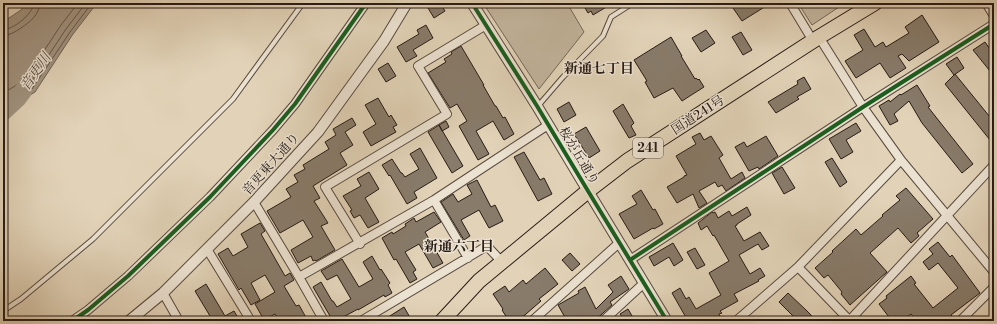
<svg xmlns="http://www.w3.org/2000/svg" width="997" height="324" font-family="'Libre Bodoni','Noto Serif JP',serif">
<style>
.green{fill:#c2b49c;stroke:#746858}
.water{fill:#a29481;stroke:#716456}
.lines{fill:none;stroke-linecap:round;stroke-linejoin:round}
.shore{stroke:#64584b;stroke-width:1}
.river{stroke:#a29481;stroke-width:18}
.building{fill:#887b6a;stroke:#271b15}
.service-casing{stroke:#56493e;stroke-width:6}
.minor-casing{stroke:#56493e;stroke-width:10}
.tertiary-casing{stroke:#56493e;stroke-width:12}
.trunk-casing{stroke:#271b15;stroke-width:16}
.service{stroke:#ece2d1;stroke-width:4}
.minor{stroke:#ece2d1;stroke-width:8}
.tertiary{stroke:#ece2d1;stroke-width:10}
.trunk{stroke:#e2d3b8;stroke-width:14}
.cycleway-casing{stroke:#ece2d1;stroke-width:6}
.cycleway{stroke:#1b5e20;stroke-width:4}
.labels{text-anchor:middle;dominant-baseline:central;stroke-width:3;stroke-linejoin:round;paint-order:stroke}
.shield{fill:#ece2d1;stroke:#62574d;stroke-width:1}
.shield-label{font-size:12px;font-weight:bold;fill:#271b15}
.street-label{font-size:13px;fill:#271b15;stroke:#ece2d1}
.neighbourhood-label{font-size:14px;font-weight:bold;fill:#271b15;stroke:#ece2d1}
.water-label{font-size:14px;font-style:italic;fill:#584b40;stroke:#ece2d1}
</style>
<rect width="100%" height="100%" fill="#e2d3b8"/>
<filter id="stains"><feTurbulence type="fractalNoise" baseFrequency=".005" numOctaves="4"/><feColorMatrix values="0 0 0 0 .2 0 0 0 0 .09 0 0 0 0 .02 0 0 0 .5 -.17"/></filter>
<radialGradient id="worn" r=".72"><stop offset=".6" stop-color="#630" stop-opacity="0"/><stop offset="1" stop-color="#630" stop-opacity=".3"/></radialGradient>
<path class="green" d="M483,3H567L584,32L539,89Z
M798,3H845L812,25Z"/>
<path class="water" d="M26,3H97L73,34L35,92L3,111V22L21,10Z"/>
<g class="lines">
<path class="shore" d="M3,30C14,29 33,14 34,3
M3,36C10,35 15,32 21,28C30,22 39,15 40,3
M3,93L24,81L61,25L78,3
M3,100L29,85L66,29L86,3
M3,106L32,89L70,32L92,3"/>
<path class="river" d="M3,112L17,99L23,91"/>
</g>
<path class="building" d="M425,3H440L445,11L434,18Z
M582,3H613L593,15L591,11L588,13Z
M741,3H771L742,21L733,8Z
M922,15L939,42L909,61L902,54L898,56L906,68L890,78L880,63L856,78L845,61L863,50L854,35L864,29L875,47L883,42L886,47L909,33L905,27Z
M426,25L433,38L413,50L417,56L406,62L397,47L419,34L417,30Z
M706,30L715,43L701,52L692,38Z
M741,32L752,50L743,55L732,37Z
M671,37L682,56H681L695,79L696,78L698,80L699,79L704,87L682,101L673,88L654,98L645,82L647,81L634,60Z
M985,42L994,55V76L973,50Z
M461,46L484,85H483L495,106H496L503,118L505,117L514,134L504,140L493,121L476,131L489,154L478,160L459,126L467,121L457,104L450,108L428,73L446,62L444,59L452,54L451,52Z
M957,57L964,68L954,75L946,64Z
M388,63L396,76L386,82L378,69Z
M955,74L994,122V145L945,84Z
M804,77L811,89L797,97L799,99L776,113L768,102L798,84L797,81Z
M917,85L930,106L928,107L973,164L962,173L922,123L909,101L894,114L898,121L890,125L879,106L889,100L890,102L900,94L901,95Z
M378,98L389,117L391,115L397,125L393,127L396,132L371,146L363,132L376,124L365,105Z
M569,102L576,115L564,122L557,109Z
M623,104L634,123L631,126L636,135L629,138L613,111Z
M352,118L356,125L345,132L353,145L340,153L347,165L313,186L320,198L314,201L328,223L321,226L335,250L316,261L315,260L313,261L311,256L298,263L291,250L313,237L303,220L280,233L267,211L291,197L286,189L298,182L294,175L305,169L303,165L329,149L325,142L336,135L333,129Z
M446,121L449,127L442,131L439,125Z
M856,123L861,131L846,140L853,152L841,159L829,139Z
M439,125L463,166L452,173L428,132Z
M586,127L600,151L589,158L574,134Z
M700,133L704,140L711,136L723,155L719,158L731,179L742,172L745,178L726,191L722,185L718,187L715,182L699,191L707,203L699,208L693,194L677,203L667,187L684,177V176L687,175L676,156L696,144L692,137Z
M766,136L778,156L759,169L758,167L749,171L735,147L744,142L747,147Z
M420,148L437,178L414,192L417,198L407,204L390,175L389,176L382,165L392,159L401,173H402L405,177L419,169L410,154Z
M524,152L540,180L544,178L552,194L538,201L514,157Z
M832,158L847,182L840,187L825,162Z
M782,167L795,188L784,194L772,173Z
M369,172L379,189L365,198L379,222L368,228L360,215L354,218L350,211L352,210L343,196L361,186L357,179Z
M477,180L491,207L495,205L503,221L489,228L479,210L461,220L470,236L464,240L441,202L453,194L458,202L472,194L467,185Z
M906,188L933,219L917,233L919,236L911,243L898,228L870,253L887,272L850,305L841,294L842,292L828,275L824,278L815,268L833,252L832,251L856,229L861,235L883,216L882,215L900,200L896,196Z
M641,190L653,210L655,209L663,224L654,229L653,228L634,239L619,214L637,204L632,196Z
M747,207L751,215L737,224V225L735,226L744,241L760,232L769,246L762,250L758,244L739,255L750,274L760,268L765,276L758,280L759,281L734,294L738,301L720,311L722,313L719,314L720,316L711,321H688L672,293L680,288L686,299L689,297L696,309L721,295L709,273L729,261L714,235L713,236L707,226L701,230L698,223L712,212L713,213L715,212L718,218L729,211L732,216Z
M434,212L441,222L425,232L443,263L433,268L419,244L405,252L416,270L413,272L417,279L410,283L396,259L394,260L382,238L392,232L393,234L406,226L405,224L414,218L416,222Z
M260,223L265,231L261,234L285,276L290,273L294,280L284,286L296,306L299,305L308,321H279L275,314L264,320L255,304L275,292L265,275L251,283L260,300L251,305L241,288L239,290L218,254L228,248L233,256L248,247L241,234Z
M938,242L950,257L952,255L980,293L951,315L955,321H927L924,318L920,321H917L911,314L902,321H892L879,304L887,298L886,296L911,276L916,283L914,284L933,308L958,288L938,263L929,270L923,262L933,254L929,249Z
M673,243L683,260L674,266L669,257L654,266L649,257Z
M695,248L705,265L697,269L687,252Z
M570,253L580,264L572,271L562,260Z
M372,256L380,270L381,269L390,283L388,285L392,293L385,297L384,295L358,310V309L336,321H333L313,287L321,282L332,301H333L337,307L351,299L337,275L327,280L321,271L342,259L359,287L373,279L363,262Z
M545,268L558,284L539,299L541,301L518,321H509L502,310L503,309L493,294L505,286L509,292L523,280L526,284Z
M621,276L629,289L610,302L612,305L594,321H567L558,305L579,293L578,291L585,287L596,309L613,292L608,285Z
M206,284L225,316L234,311L240,321H213L195,291Z
M788,293L806,310L817,321H798L779,302Z
M404,307L412,321H382Z
M628,309L635,321H625L620,314Z"/>
<g class="lines">
<defs>
<path id="service" d="M538,106L563,77L603,36L611,17L633,3
M3,311L21,299L93,239L233,99L303,3"/>
<path id="minor" d="M790,3L813,41
M986,3L994,16
M819,37L863,107L901,160L994,272
M434,200L468,258
M254,202L299,277
M360,244L325,187L447,114L418,66L486,25
M207,249L251,321
M630,260L863,107L994,24
M798,267L850,321
M163,293L179,321
M72,321L88,310L128,276L210,197L273,130L295,104L366,3
M324,321L299,277L434,200L548,125
M361,321L487,246L502,262
M532,321L619,243
M603,321L644,283
M736,321L798,267L901,160
M849,321L994,165
M960,321L994,287"/>
<path id="tertiary" d="M472,3L537,106L588,191L667,321
M129,321L163,293L254,202L318,132L384,41L407,3"/>
<path id="trunk" d="M442,321L479,281L588,191L627,161L819,37L875,3"/>
</defs>
<use href="#service" class="service-casing"/>
<use href="#minor" class="minor-casing"/>
<use href="#tertiary" class="tertiary-casing"/>
<use href="#trunk" class="trunk-casing"/>
<use href="#service" class="service"/>
<use href="#minor" class="minor"/>
<use href="#tertiary" class="tertiary"/>
<use href="#trunk" class="trunk"/>
<defs>
<path id="cycleway" d="M472,3L537,106L588,191L667,321
M630,260L863,107L994,24
M72,321L88,310L128,276L210,197L273,130L295,104L366,3"/>
</defs>
<use href="#cycleway" class="cycleway-casing"/>
<use href="#cycleway" class="cycleway"/>
</g>
<g class="labels">
<rect class="shield" x="633" y="138" width="30" height="20" rx="3"/>
<g class="shield-label">
<text x="648" y="148">241</text>
</g>
<g class="street-label">
<text transform="translate(698 115) rotate(-33)">国道241号</text>
<text transform="translate(579 156) rotate(59)">桜が丘通り</text>
<text transform="translate(271 164) rotate(-48)">音更東大通り</text>
</g>
<g class="neighbourhood-label">
<text x="599" y="69">新通七丁目</text>
<text x="459" y="247">新通六丁目</text>
</g>
<g class="water-label">
<text transform="translate(36 72) rotate(-55)">音更川</text>
</g>
</g>
<rect width="997" height="324" fill="none" stroke="#e2d3b8" stroke-width="16"/>
<rect x="4" y="4" width="989" height="316" fill="none" stroke="#271b15" stroke-width="2"/>
<rect x="8" y="8" width="981" height="308" fill="none" stroke="#271b15"/>
<rect width="100%" height="100%" filter="url(#stains)"/>
<rect width="100%" height="100%" fill="url(#worn)"/>
</svg>
